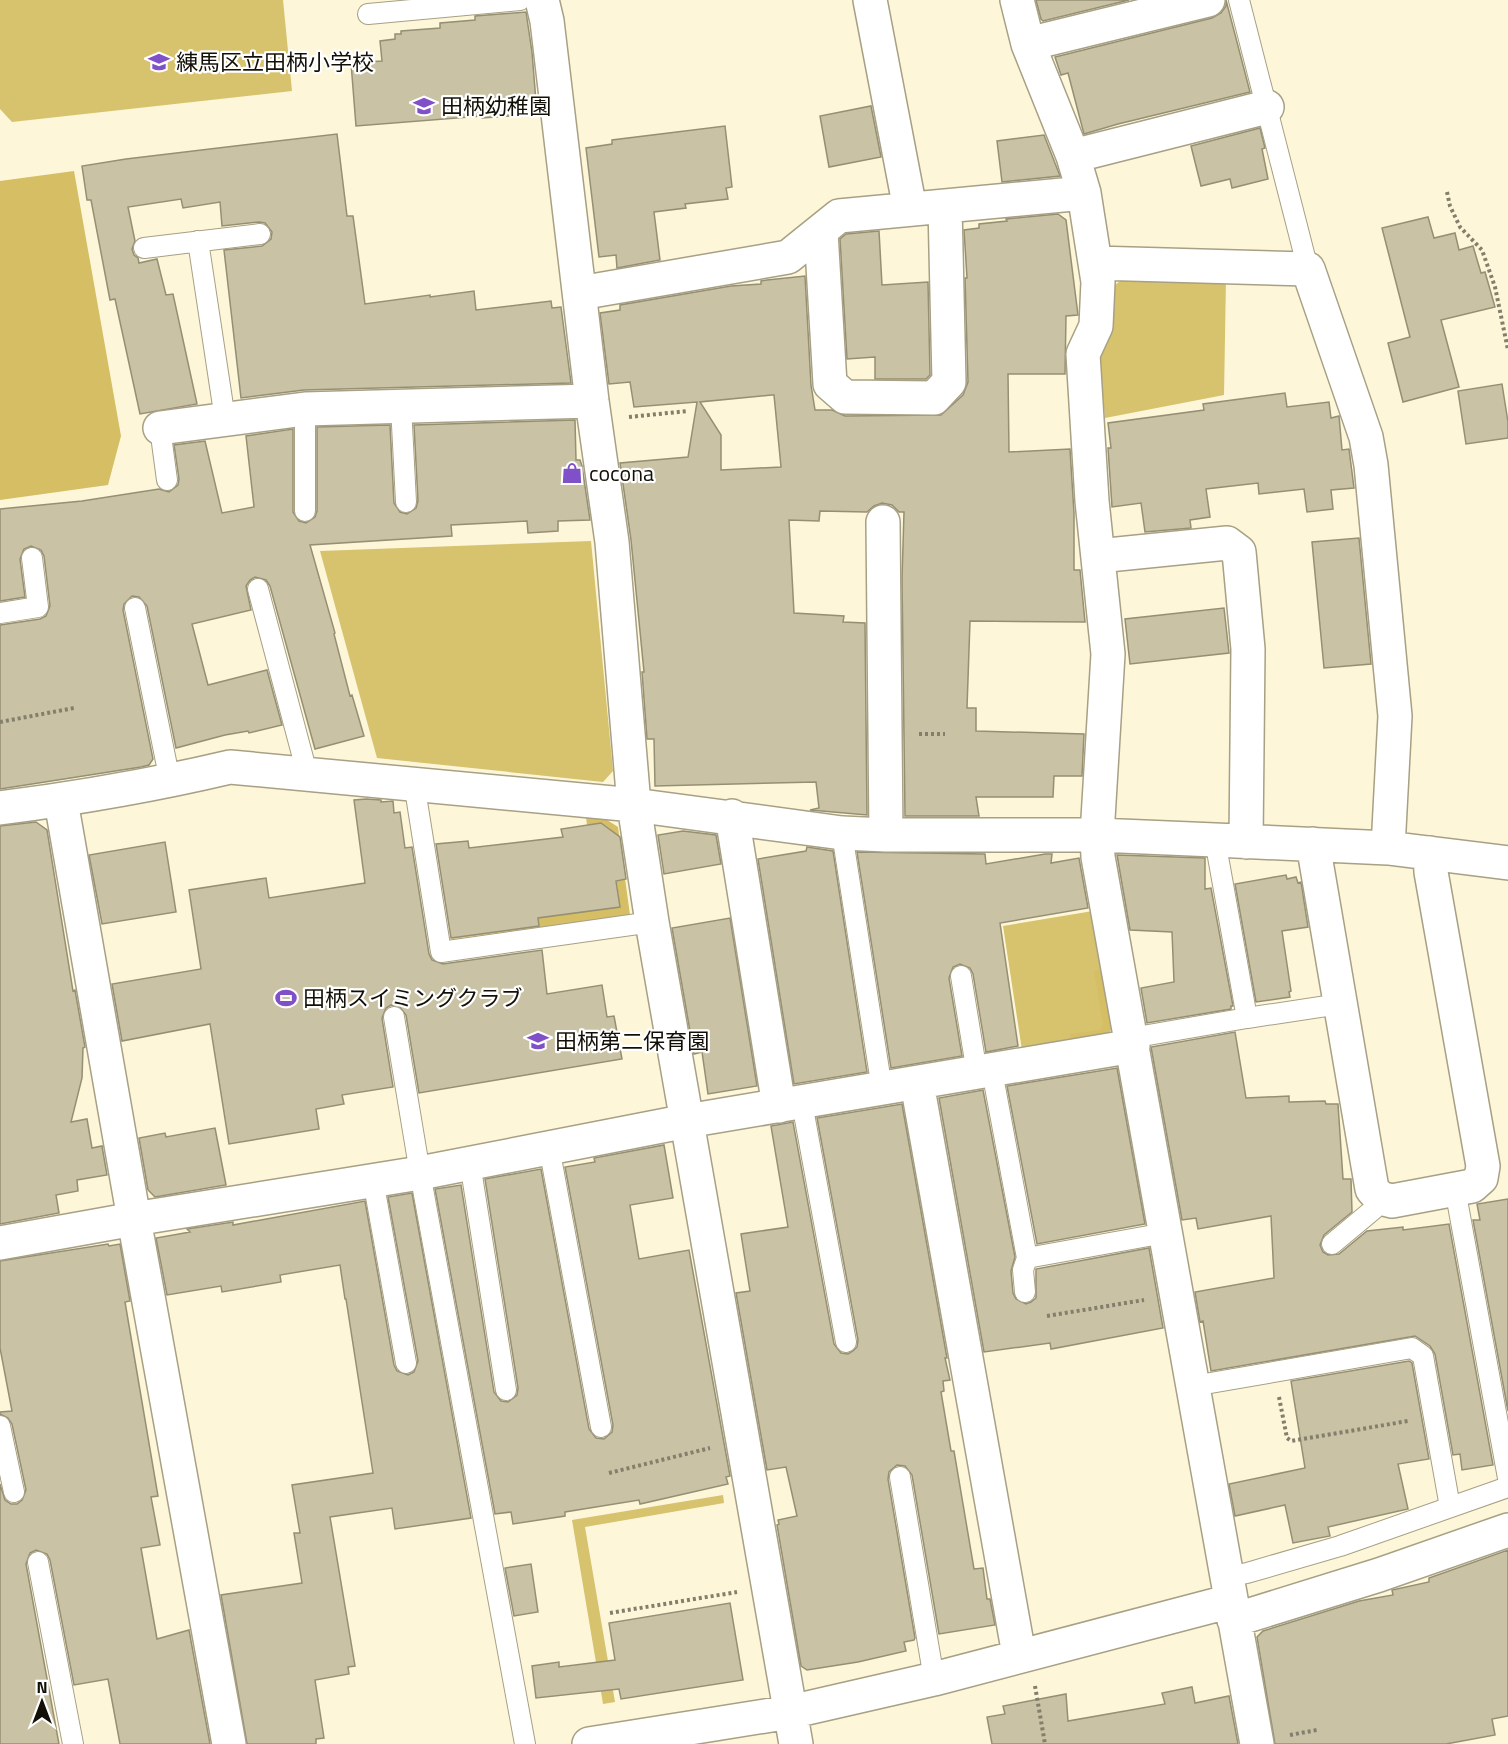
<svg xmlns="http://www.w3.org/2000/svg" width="1508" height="1744" font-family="'Titillium Web','Noto Sans JP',sans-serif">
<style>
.green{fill:#d7c26e}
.forest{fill:#d5be64}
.building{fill:#c9c2a5;stroke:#958f74;stroke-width:1.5;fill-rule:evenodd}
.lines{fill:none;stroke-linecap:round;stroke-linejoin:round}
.service-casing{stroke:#a7a084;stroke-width:22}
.minor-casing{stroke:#a7a084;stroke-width:36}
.path{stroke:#847f6c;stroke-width:4;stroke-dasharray:3 3;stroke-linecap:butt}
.service{stroke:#fff;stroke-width:20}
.minor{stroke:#fff;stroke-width:33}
.labels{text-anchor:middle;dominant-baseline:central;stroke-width:4.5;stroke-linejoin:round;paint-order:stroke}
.poi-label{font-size:22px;fill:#120f06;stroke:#fff;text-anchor:start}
</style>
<rect width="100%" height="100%" fill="#fdf6d9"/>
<path class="green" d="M0,0H283L292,91L12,122L0,109Z
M1128,275L1226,278L1224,395L1105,418L1099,356L1110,330L1115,285Z
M591,541L613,771L603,782L377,758L320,551Z
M1093,911L1102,970L1106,1037L1022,1050L1003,926Z
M723,1495L724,1503L585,1527L615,1702L603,1704L572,1520Z"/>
<path class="forest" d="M74,171L121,436L108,485L0,500V181Z
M586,817L604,818L618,827L630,915L452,939L451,929L620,907L610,829L601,823L587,825Z
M1102,970L1113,1027L1106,1037L1072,1043L1070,1034L1100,1030L1103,1025L1094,971Z"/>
<path class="building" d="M1036,0H1129L1043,21L1041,19Z
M1226,0L1250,92L1118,124L1084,134L1068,73L1061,75L1055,57L1212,18L1221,13L1226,6Z
M526,12L532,52L537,114L482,118V116L356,126L351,63L382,61L380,41L395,39V34H401V31L440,28V23L475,20V16Z
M871,106L881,157L829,167L820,116Z
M725,126L732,187L726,188L728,199L685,204L686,208L654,212L660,260L617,268L616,255L599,257L586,148L612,144V140Z
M1260,128L1265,148L1262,149L1268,179L1232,188L1230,179L1201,186L1191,146Z
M337,134L347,216H353L365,304L430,295V297L474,291L476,310L551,301L552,308L561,307L571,383L304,390L241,398L224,250L262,246L271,239L272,232L265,223L259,222L222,226L220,202L183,208L181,199L128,207L135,241L132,249L134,255L138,258L139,263L157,259L166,295L173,294L197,404L140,414L115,299L110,300L91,200H87L82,166L126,159Z
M1044,135L1060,176L1002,182L997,141Z
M1058,214L1066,220L1078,315L1066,316L1065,374H1008L1009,452L1070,449L1074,513V570H1080L1085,622L970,621L967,708H976V731L1084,734L1082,776H1054L1053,797H976L979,816H905L902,579L904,512H899L892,505L882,503L874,506L867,512L820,511L819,521L789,520L794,613L844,616L843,622L865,623L867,815L810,810L819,808L816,782L655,786L654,739H647L642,672H644L631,540L620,463L688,457L697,402L634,407L630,382L609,384L600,313L620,310V305L731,286L761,284V281L767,280L805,276L811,385L815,410H832L845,416L941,415L963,395L968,382L965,278H967L964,230L979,228V224L1007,221L1006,219ZM772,395H774L781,467L721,470V435L700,402Z
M1428,217L1434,238L1455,233L1459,250L1473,246L1481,273L1485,272L1495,307L1441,320L1459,387L1403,402L1388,343L1410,337L1382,228Z
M879,231L882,285L928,282L930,375L926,379H875V357L847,359L840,239L846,234Z
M1502,384L1508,422V438L1466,444L1458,391Z
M1285,393L1287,407L1329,402L1331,418L1339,416L1342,450L1349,449L1354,488L1331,490L1333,509L1307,512L1304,489L1259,494L1258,483L1206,489L1210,517L1190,520L1191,528L1145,532L1141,503L1112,507L1108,448H1111L1108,423L1204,410L1203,404Z
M575,420L576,460H580L582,466L590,520L558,521V531L528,533L527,521L451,525L452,536L310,545L335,633L334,634L350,696L352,695L364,736L315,749L270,586L266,580L255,577L250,580L246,586L251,610L192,624L208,685L267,670L282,725L249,733L248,731L225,735L176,748L147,606L139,597L132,596L124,604L123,610L153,759L149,765L141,767L0,789V625L40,619L46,616L50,606L44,556L41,550L31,546L24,549L20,559L25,597L0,601V509L82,501L159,489L169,492L178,485L179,479L174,445L205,441L222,513L254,507L246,436L293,429V512L299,521L306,523L315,517L317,511V427L390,425L394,503L400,512L407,514L416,508L418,501L414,425Z
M1359,538L1371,664L1324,668L1312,542Z
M1224,608L1229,653L1130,664L1125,619Z
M366,799L381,800V802L393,801L394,813L400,812L405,848L412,847L429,954L432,960L443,964L542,950L547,994L602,985L607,1017L614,1016L622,1059L419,1093L406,1015L399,1006L391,1005L386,1008L382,1018L393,1087L342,1095L344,1104L316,1109L319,1129L229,1144L210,1024L122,1041L112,984L201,969L189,890L266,878L269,898L365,883L354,800Z
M36,822L47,830L73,991L75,990L85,1047L83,1048L82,1078L71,1122L87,1119L92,1148L102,1146L107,1175L77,1180L78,1191L56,1195L59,1213L0,1224V826Z
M601,823L620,837L626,879L616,881L620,907L538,918L539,926L451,938L436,844L468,841L469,848L563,837L561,829Z
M683,831L716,835L721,864L664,874L658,835Z
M165,842L176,912L102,924L89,855Z
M807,847L833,851L867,1072L794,1084L758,859L806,851Z
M857,852L985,854L986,864L1045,854H1052L1051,863L1079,858L1088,908L1000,923L1018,1046L986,1052L973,974L970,968L960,964L953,967L949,978L962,1056L891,1068Z
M1117,855L1205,858V889L1211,888L1233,1006H1231V1009L1147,1023L1141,988L1174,982L1172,932L1130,930Z
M1286,875L1287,879L1296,877L1298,883L1301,882L1308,927L1282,931L1291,991L1289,992L1290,997L1256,1002L1235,884Z
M730,918L757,1086L708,1094L702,1052L694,1054L672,928Z
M1235,1032L1246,1098L1289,1096V1102L1325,1101L1326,1104H1338L1343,1179H1351L1352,1212L1324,1235L1320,1245L1323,1252L1328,1255L1339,1254L1367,1231L1403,1227V1230L1449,1224L1493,1465L1462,1470L1460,1454L1453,1455L1435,1354L1430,1346L1415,1336L1211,1371L1203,1321L1200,1322L1195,1292L1274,1278L1271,1216L1198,1229L1196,1218L1182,1220L1151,1047Z
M1117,1068L1145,1224L1037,1244L1007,1086Z
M983,1090L1015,1257L1011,1271L1013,1293L1016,1299L1026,1304L1031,1302L1036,1298V1269L1149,1248L1163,1328L1051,1349L1050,1343L984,1352L939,1098Z
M902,1104L947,1358H945L950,1380L943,1381L944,1391L941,1392L951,1451H954L974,1569L983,1568L987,1599H990L995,1625L939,1634L912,1475L905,1466L897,1465L889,1472L888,1479L915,1638L914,1640L904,1642L906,1651L858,1662L807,1670L801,1666L777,1525L779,1524L778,1520L797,1516L786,1467L767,1470L736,1293L750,1291L741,1234L788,1227L771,1126L793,1122L834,1344L841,1353L848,1354L853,1351L857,1347L858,1340L817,1118Z
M215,1128L226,1185L155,1197L148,1190L139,1138L165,1133L166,1137Z
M664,1145L673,1198L630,1205L639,1259L689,1250L730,1476L726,1477L728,1484L640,1504L639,1500L565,1512V1516L513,1524L511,1512L495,1514L435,1189L461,1185L494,1392L501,1401L508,1402L517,1395L518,1388L485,1179L541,1169L589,1429L596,1438L604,1439L612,1432L613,1425L565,1167L595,1162L594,1158Z
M412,1193L471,1518L395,1529L392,1508L330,1517L355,1666L348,1667L349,1674L315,1680L324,1738L316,1739V1744H247L221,1595L302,1583L294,1533H300L292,1485L373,1473L346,1299H345L340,1265L280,1275L281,1282L222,1292L221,1286L167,1295L156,1238L190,1232L187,1229L233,1222V1225L365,1201L394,1365L397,1371L408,1375L414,1372L418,1361L388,1197Z
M1508,1199V1411L1473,1220H1480L1477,1204Z
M108,1244L109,1246L120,1244L130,1301L125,1302L158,1496L151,1497L160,1545L141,1548L157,1639L189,1630L210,1744H120L108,1679L74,1685L50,1560L47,1554L36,1550L30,1553L26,1564L59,1744H0V1484L5,1500L11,1504H17L22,1500L26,1490L12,1424L8,1418L0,1414V1412L12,1411L0,1348V1261Z
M1409,1361L1412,1363L1429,1459L1398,1464L1408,1509L1328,1527L1330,1536L1293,1543L1285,1505L1235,1516L1229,1484L1305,1468L1291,1381Z
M1508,1550V1716L1492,1719L1495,1735L1446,1744H1275L1257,1637L1263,1631L1359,1601L1393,1595L1392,1590L1429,1582V1578Z
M531,1564L538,1612L514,1616L505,1568Z
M730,1603L743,1680L621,1699L619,1689L536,1698L532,1666L559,1662V1667L615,1660L609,1623Z
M1192,1687L1195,1703L1229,1696L1238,1744H992L987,1717L1005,1714L1003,1706L1066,1694L1068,1721L1165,1704L1162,1693Z"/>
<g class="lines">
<defs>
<path id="service" d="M1239,0L1308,269
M368,14L520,0
M198,241L225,419
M144,248L260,234
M401,406L406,502
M305,409V511
M160,428L167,480
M258,589L307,773
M135,608L170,781
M0,613L38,607L32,558
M414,783L441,952L652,922
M842,833L882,1089
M1215,840L1247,1018L1340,1004
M961,976L977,1073
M394,1017L420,1173L525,1744
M1131,1038L1247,1018
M992,1071L1027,1258L1023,1270L1025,1292
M802,1103L846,1342
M549,1147L601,1427
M470,1163L506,1390
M373,1180L406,1363
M1455,1189L1508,1478
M1332,1244L1374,1209L1380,1198
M1027,1258L1165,1233
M1193,1386L1412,1348L1423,1356L1450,1507
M0,1426L14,1492
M900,1477L934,1679
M38,1562L73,1744
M1226,1577L1247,1573L1340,1546L1508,1487"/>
<path id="minor" d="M542,0L547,21L592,401L612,542L634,805L652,922L796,1744
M870,0L910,209
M1017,0L1028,44L1073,156L1084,193L1098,282L1096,326L1083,354L1092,501L1108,654L1097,835L1098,857L1257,1744
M1028,44L1208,0
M1073,156L1267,107
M821,232L830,384L845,397L934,398L949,382L945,206
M1095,263L1308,269L1366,437L1371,465L1395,716L1388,848
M580,293L788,257L839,216L1084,193
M160,428L305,409L592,401
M883,522L886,835
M1098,556L1227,543L1239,552L1248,649L1246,842
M61,801L134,1219L229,1744
M0,808C78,798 154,785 230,767L634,805L842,833L886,835H1097L1215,840L1388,848L1508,863
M732,816L779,1106
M1313,844L1372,1189L1380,1198L1392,1201L1472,1186L1481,1178L1483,1166L1431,872L1430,853
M917,1083L1019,1655
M0,1243L134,1219L420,1173L687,1121L1133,1046
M1234,1620L1379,1575L1508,1530
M589,1744L790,1712L934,1679L1231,1601"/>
</defs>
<use href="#service" class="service-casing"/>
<use href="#minor" class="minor-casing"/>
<path class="path" d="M1447,192L1450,206L1460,227L1482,250L1495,287L1508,350
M629,417L688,411
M0,722L74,708
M919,734H945
M1047,1316L1144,1300
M1279,1397L1287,1438L1291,1441L1408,1421
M609,1473L710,1448
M610,1613L737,1592
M1035,1686L1045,1744
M1290,1735L1317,1730"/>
<use href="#service" class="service"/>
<use href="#minor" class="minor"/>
</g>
<defs>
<symbol id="school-bare" viewBox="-9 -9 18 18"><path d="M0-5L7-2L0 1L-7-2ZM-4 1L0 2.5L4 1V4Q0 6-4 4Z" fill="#8050c9" stroke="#fff" stroke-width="2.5" paint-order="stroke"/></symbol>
<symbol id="shop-bare" viewBox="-9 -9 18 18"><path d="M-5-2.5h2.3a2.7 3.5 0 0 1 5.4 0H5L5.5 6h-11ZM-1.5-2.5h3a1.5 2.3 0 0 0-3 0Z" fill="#8050c9" stroke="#fff" stroke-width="2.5" paint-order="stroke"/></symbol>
<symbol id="stadium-bare" viewBox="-9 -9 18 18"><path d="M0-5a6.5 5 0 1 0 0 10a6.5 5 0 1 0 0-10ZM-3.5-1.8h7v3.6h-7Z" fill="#8050c9" stroke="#fff" stroke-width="2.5" paint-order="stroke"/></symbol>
</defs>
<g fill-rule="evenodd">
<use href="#school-bare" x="144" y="47" width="30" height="30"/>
<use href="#school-bare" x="409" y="91" width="30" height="30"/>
<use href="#shop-bare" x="557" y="458" width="30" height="30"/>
<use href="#stadium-bare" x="271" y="983" width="30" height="30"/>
<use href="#school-bare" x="523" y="1026" width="30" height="30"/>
</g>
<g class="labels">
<g class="poi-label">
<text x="176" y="62">練馬区立田柄小学校</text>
<text x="441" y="106">田柄幼稚園</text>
<text x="589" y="473">cocona</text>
<text x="303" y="998">田柄スイミングクラブ</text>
<text x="555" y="1041">田柄第二保育園</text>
</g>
</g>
<g transform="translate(42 1702)" stroke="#ffffff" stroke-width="4.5" paint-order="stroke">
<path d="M0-4.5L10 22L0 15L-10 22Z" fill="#120f06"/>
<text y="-9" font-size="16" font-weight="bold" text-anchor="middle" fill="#120f06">N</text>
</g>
</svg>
